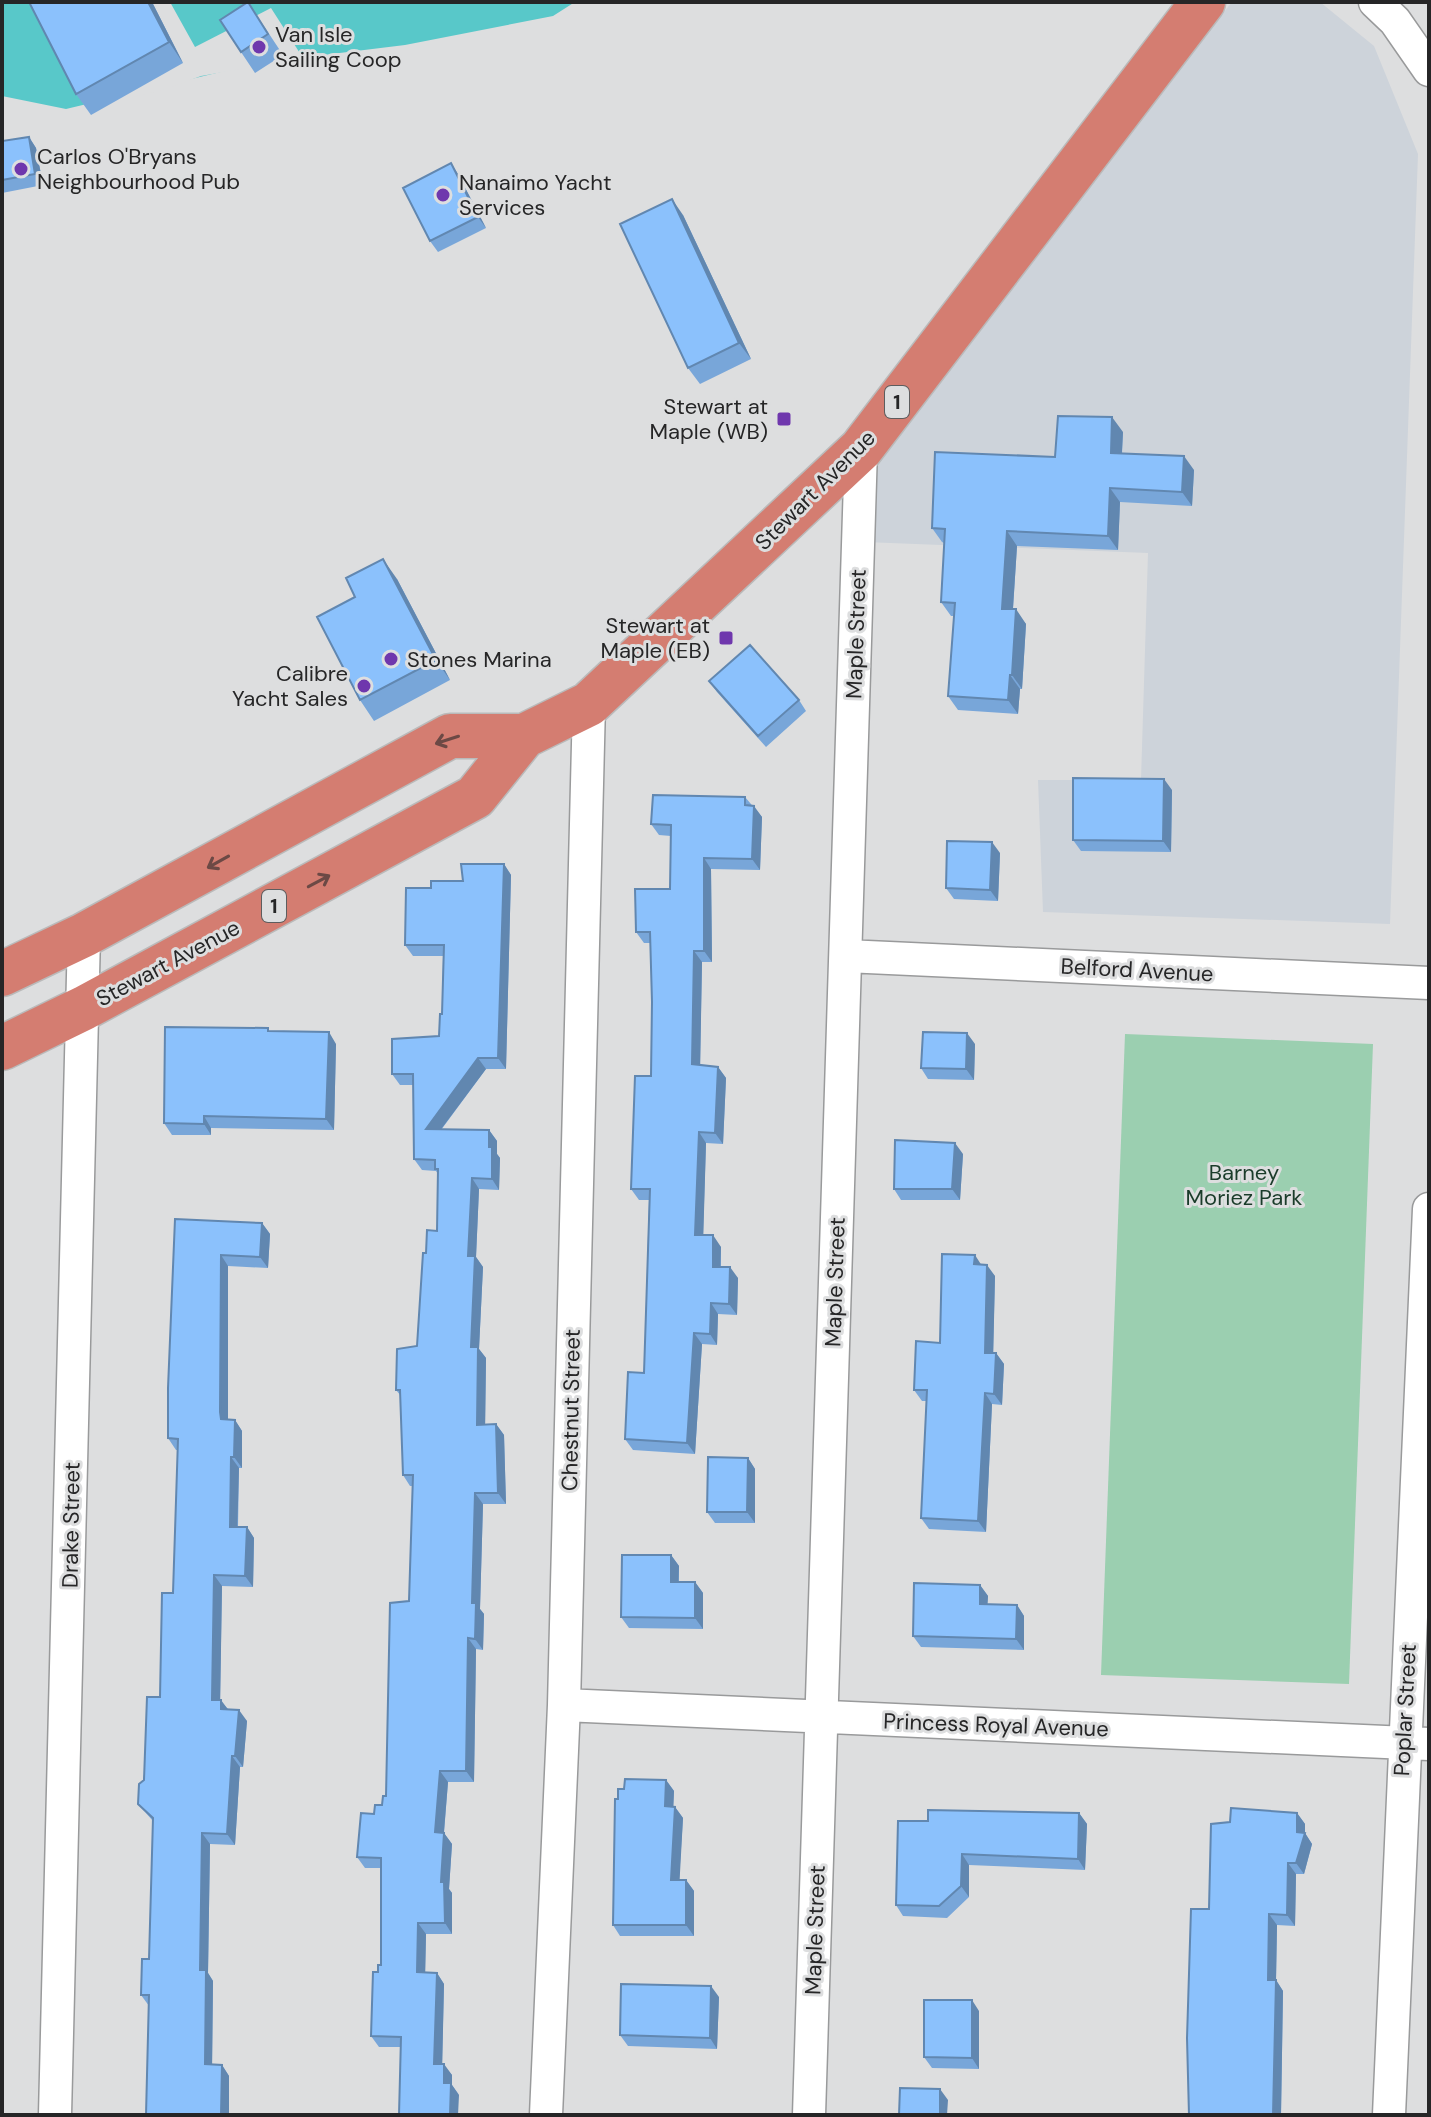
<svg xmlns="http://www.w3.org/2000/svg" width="1431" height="2117" font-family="'DM Sans',sans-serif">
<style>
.built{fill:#cdd3da}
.green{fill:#9bcfb0}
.water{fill:#58c8c9}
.pier{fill:#dddedf}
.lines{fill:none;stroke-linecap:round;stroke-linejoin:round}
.street-casing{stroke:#999a9b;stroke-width:35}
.highway-casing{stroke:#bababa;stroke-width:47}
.street{stroke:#fff;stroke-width:32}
.highway{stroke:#d47d71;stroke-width:44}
.wall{fill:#78a6d9}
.shaded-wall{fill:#6187b0}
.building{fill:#8bc1fc;stroke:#6187b0;stroke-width:2}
.oneway{stroke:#6c4945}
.poi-dot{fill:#6f37ad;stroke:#dddedf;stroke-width:3}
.labels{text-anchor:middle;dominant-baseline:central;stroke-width:6;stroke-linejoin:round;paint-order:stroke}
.shield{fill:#dddedf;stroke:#5d5d5e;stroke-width:2}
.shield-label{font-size:20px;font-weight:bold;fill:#262627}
.poi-label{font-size:22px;fill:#262627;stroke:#dddedf;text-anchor:start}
.street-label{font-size:22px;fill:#262627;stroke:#dddedf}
.park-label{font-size:22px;fill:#1a3c2a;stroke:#dddedf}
</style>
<rect width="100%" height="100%" fill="#dddedf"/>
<path class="built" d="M1232,2H1320L1374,46L1418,154L1390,924L1043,912L1038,780H1141L1148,553L865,542L868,454Z"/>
<path class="green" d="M1125,1034L1373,1044L1349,1684L1101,1675Z"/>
<path class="water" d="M2,2H575L553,16L405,45L258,63L66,109L2,96Z"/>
<path class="pier" d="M33,2H170L195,47L271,8L303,58L201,76L166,89L87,108Z"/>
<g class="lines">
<defs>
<path id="street" d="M1375,2L1395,21L1429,70
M846,956L1429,983
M564,1705L1429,1744
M55,2115L84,935
M546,2115L564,1705L589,704
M809,2115L861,449
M1389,2115L1429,1209"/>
<path id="highway" d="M2,974L84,935L450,736H524
M2,1048L84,1008L475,797L524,736L589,704L861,449L1203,2"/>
</defs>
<use href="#street" class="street-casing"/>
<use href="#highway" class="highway-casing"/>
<use href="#street" class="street"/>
<use href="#highway" class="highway"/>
</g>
<path class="wall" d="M152,2L183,63L91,115L76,94Z
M248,2L283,55L255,73L241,52Z
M29,137L36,148L43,185L2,193V141Z
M458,174L486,228L438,252L430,241Z
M683,215L751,359L700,384L688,368Z
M1123,432L1122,454L1194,470L1192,506L1120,502L1118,550L1017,546L1013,609L1026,624L1022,689H1020L1018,714L958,710L948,696L954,616H951L941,602L944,543L942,542L932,528L1055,457Z
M397,579L450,680L374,721L360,700Z
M709,681L799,700L806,711L766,747L717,692Z
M1172,790L1171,852L1081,851L1073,840Z
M745,797L762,817L760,870L711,869L712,962H702L700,1065L718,1067L726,1078L723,1144L706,1143L703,1235L721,1247V1267L738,1278L737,1315L718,1314L717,1345L702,1344L695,1454L633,1450L625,1439L644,1373L649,1200H639L631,1189L651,1076L652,1002L650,943H644L636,932L670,889L671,836L659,835L651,824Z
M1000,853L998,901L954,899L946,888Z
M504,864L511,875L506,1069H486L441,1130H489L497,1141V1154L500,1158L499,1190L479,1189L476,1257L483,1267L479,1349L486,1358L485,1424H496L504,1435L506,1504H483L480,1609L484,1614L483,1650L476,1649L474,1782H448L444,1833L452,1844L449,1889L452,1893V1934H426L425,1972L437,1973L444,1984L442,2064L452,2075V2085L459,2095L401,2047H379L371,2036L378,1972L381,1965V1868H365L357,1857L374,1814L382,1805L386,1796L409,1601L413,1486H410L403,1475L401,1396L396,1390L417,1346L426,1253L437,1231L438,1174L436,1171L422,1170L414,1159L413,1085H400L392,1074L439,1036L442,1014L443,956H413L405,945L431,888L463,881Z
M270,1031L336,1044L334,1130L211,1128V1135H172L164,1123Z
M975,1044L974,1080L928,1079L921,1068Z
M963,1154L960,1200H901L894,1189Z
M175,1219L262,1223L270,1234L268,1268L228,1266V1419L235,1420L242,1431V1468H239L238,1527H247L254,1538L253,1587L222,1586L220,1700L228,1709L247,1721L243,1767H240L235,1845L210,1844L208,1973L213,1981L212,2064L222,2065L229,2076V2115L141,1995L149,1959L153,1821L138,1804L160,1697L173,1593L178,1450H176L168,1438Z
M981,1264L995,1276L993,1353H996L1004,1364L1002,1405L992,1404L986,1532L929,1529L921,1518L927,1401H922L914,1390Z
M748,1458L755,1469V1523H715L707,1512Z
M671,1555L679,1566V1582H695L703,1593V1629L629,1628L621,1617Z
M980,1585L988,1596L987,1604L1017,1605L1024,1616V1650L921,1647L913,1636Z
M666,1780L674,1791L673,1807H675L683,1818L679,1880H686L694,1891V1936H620L613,1925L618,1799L624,1789Z
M1079,1813L1087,1824L1085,1870L969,1865V1897L947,1918L903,1916L896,1905L928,1821Z
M1297,1813L1305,1824V1833L1312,1844L1304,1874H1296L1295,1926L1277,1925L1276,1980L1283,1991L1281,2115H1189Z
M719,1997L717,2049L628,2046L620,2035Z
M979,2011V2069L932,2068L924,2057Z"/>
<path class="shaded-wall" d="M148,2H152L183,63L169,42Z
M29,137L36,148L43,185L35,174Z
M451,163L458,174L486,228L478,217Z
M672,199L683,215L751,359L739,343Z
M1112,417L1123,432L1121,468L1111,453Z
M1184,456L1194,470L1192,506L1182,492Z
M1110,488L1120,502L1118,550L1108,536Z
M1007,531L1017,546L1012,623L1002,609Z
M383,559L397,579L450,680L436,660Z
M1016,609L1026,624L1022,689L1012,675Z
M1010,675L1020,689L1018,714L1008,700Z
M1164,779L1172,790L1171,852L1163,841Z
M754,806L762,817L760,870L752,859Z
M992,842L1000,853L998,901L990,890Z
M704,858L711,869L712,962L704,951Z
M504,864L511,875L506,1069L498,1058Z
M694,951L702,962L700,1075L692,1064Z
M329,1032L336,1044L334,1130L326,1119Z
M967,1033L975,1044L974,1080L966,1069Z
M478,1058L486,1069L433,1140L426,1129Z
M718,1067L726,1078L723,1144L715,1133Z
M204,1116L211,1128V1135L204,1124Z
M489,1130L497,1141V1154L500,1158L499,1190L492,1179L489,1147Z
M699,1132L706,1143L703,1246L695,1235Z
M955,1143L963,1154L960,1200L952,1189Z
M472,1178L479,1189L476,1257L483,1267L479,1349L486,1358L485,1436L477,1425L471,1347L468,1256Z
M262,1223L270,1234L268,1268L260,1257Z
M713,1235L721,1247L720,1278L713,1267Z
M221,1255L228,1266V1423L221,1419L220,1412Z
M975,1255L982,1266L974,1264Z
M987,1265L995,1276L993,1364L985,1353Z
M730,1267L738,1278L737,1315L729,1304Z
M711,1303L718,1314L717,1345L710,1334Z
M694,1333L702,1344L695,1454L687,1443Z
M996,1353L1004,1364L1002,1405L994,1394Z
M985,1393L992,1404L986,1532L978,1521Z
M235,1420L242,1431V1468L234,1457Z
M496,1424L504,1435L506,1504L498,1493Z
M231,1457L239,1468L237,1538L230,1527Z
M748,1458L755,1469V1523L747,1512Z
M475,1493L483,1504L480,1609L484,1614L483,1650L475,1639L472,1603Z
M247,1527L254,1538L253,1587L245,1576Z
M671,1555L679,1566L678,1593L671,1582Z
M214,1575L222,1586L220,1711L212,1700Z
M695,1582L703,1593V1629L695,1618Z
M980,1585L988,1596L987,1615L980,1604Z
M1017,1605L1024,1616V1650L1016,1639Z
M468,1638L476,1649L474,1782L466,1771Z
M221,1700L229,1711L221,1709Z
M239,1710L247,1721L243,1767L235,1756Z
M232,1756L240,1767L235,1845L227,1834Z
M440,1771L448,1782L443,1843L435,1832Z
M666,1780L674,1791L673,1817L665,1806Z
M675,1807L683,1818L679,1891L671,1880Z
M1079,1813L1087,1824L1085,1870L1078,1859Z
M1297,1813L1305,1824V1833L1312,1844L1304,1874L1296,1863Z
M202,1833L210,1844L208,1973L213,1981L212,2075L205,2064L200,1970Z
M444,1833L452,1844L449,1889L452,1893V1934L445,1923L441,1882Z
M962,1854L969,1865V1897L961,1886Z
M1288,1863L1296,1874L1295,1926L1287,1915Z
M686,1880L694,1891V1936L686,1925Z
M1269,1914L1277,1925L1276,1980L1283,1991L1281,2115H1273L1268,1980Z
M418,1923L426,1934L425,1983L417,1972Z
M437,1973L444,1984L442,2075L434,2064Z
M711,1986L719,1997L717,2049L710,2038Z
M972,2000L979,2011V2069L972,2058Z
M444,2064L452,2075V2085L459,2095L458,2115H450L444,2083Z
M222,2065L229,2076V2115H221Z
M940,2089L948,2100L947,2115H940Z"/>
<path class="building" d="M29,2H148L169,42L76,94Z
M248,2L268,34L241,52L220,20Z
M29,137L35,174L2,180V141Z
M451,163L478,217L430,241L403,188Z
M672,199L739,343L688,368L620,224Z
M1058,416L1112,417L1111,453L1184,456L1182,492L1110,488L1108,536L1007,531L1002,609H1016L1012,675H1010L1008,700L948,696L955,603L941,602L945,529L932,528L935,452L1055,457Z
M383,559L436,660L360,700L317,617L355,597L346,578Z
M750,645L799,700L758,736L709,681Z
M1073,778L1164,779L1163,841L1073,840Z
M653,795L745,797V805L754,806L752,859L704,858V951H694L692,1064L718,1067L715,1133L699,1132L695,1235H713V1267H730L729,1304L711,1303L710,1334L694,1333L687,1443L625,1439L628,1372L644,1373L650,1189H631L635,1076H651L652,1002L650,932H636L635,889H670L671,825L651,824Z
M947,841L992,842L990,890L946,888Z
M461,864H504L498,1058H478L426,1129L489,1130V1147H492V1179L472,1178L468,1256H475L471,1347H478L477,1425L496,1424L498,1493H475L472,1603H476L475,1639L468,1638L466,1771H440L435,1832L444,1833L441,1882H444L445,1923H418L417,1972L437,1973L434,2064H444V2083H451L450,2115H399L401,2037L371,2036L373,1972H378V1965H381V1858L357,1857L361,1813L374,1814L375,1805H382L383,1796H386L390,1603L409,1601L413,1475H403L400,1390H396L397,1349L417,1346L423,1253H426L427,1230L437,1231L438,1169H435V1160L414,1159L413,1074H392V1039L439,1036L440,1014H442L444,945H405L406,888H431V881H463Z
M165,1027L268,1028V1031L329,1032L326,1119L204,1116V1124L164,1123Z
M923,1032L967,1033L966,1069L921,1068Z
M895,1140L955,1143L952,1189H894Z
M175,1219L262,1223L260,1257L221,1255L220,1412L221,1419L235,1420L234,1457H231L230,1527H247L245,1576L214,1575L212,1700H221V1709L239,1710L235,1756H232L227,1834L202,1833L200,1970H206L205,2064L222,2065L221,2115H146L149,1995H141L142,1959H149L153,1818L138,1804L139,1784L144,1780L147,1697H160L162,1593H173L178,1439L168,1438V1388Z
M942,1254L975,1255L974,1264L987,1265L985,1353H996L994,1394L985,1393L978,1521L921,1518L927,1390H914L916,1341L940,1343Z
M708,1457L748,1458L747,1512H707Z
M622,1555H671V1582H695V1618L621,1617Z
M914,1583L980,1585V1604L1017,1605L1016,1639L913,1636Z
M625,1779L666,1780L665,1806L675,1807L671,1880H686V1925H613L615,1799H618V1789H624Z
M1231,1808L1297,1813V1832L1305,1833L1296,1863H1288L1287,1915L1269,1914L1268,1980H1276L1273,2115H1189L1187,2038L1191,1909H1209L1211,1824L1230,1822Z
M928,1810L1079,1813L1078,1859L962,1854L961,1886L939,1906L896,1905L898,1821H928Z
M621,1984L711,1986L710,2038L620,2035Z
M924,2000H972V2058L924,2057Z
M900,2088L940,2089V2115H899Z"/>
<defs><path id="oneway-shaft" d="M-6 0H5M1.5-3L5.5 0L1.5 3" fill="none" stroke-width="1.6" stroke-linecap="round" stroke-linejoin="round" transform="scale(2)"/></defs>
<g class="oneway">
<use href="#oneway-shaft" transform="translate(447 740) rotate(162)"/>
<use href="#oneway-shaft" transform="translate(218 862) rotate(151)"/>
<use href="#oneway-shaft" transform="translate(319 881) rotate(-28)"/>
</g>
<g class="poi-dot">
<circle cx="259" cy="47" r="8"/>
<circle cx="21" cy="169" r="8"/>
<circle cx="443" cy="195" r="8"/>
<rect x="776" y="411" width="16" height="16" rx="4"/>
<rect x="718" y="630" width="16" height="16" rx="4"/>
<circle cx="391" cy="659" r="8"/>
<circle cx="364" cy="686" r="8"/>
</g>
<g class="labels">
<g class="shield">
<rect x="885" y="386" width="24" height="32" rx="6"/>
<rect x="262" y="890" width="24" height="32" rx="6"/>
</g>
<g class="shield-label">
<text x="897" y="402">1</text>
<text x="274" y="906">1</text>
</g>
<g class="poi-label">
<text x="275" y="34">Van Isle<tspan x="275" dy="25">Sailing Coop</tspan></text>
<text x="37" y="156">Carlos O'Bryans<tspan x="37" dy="25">Neighbourhood Pub</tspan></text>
<text x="459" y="182">Nanaimo Yacht<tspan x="459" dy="25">Services</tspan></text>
<text x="768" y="406" text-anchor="end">Stewart at<tspan x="768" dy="25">Maple (WB)</tspan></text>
<text x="710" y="625" text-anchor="end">Stewart at<tspan x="710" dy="25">Maple (EB)</tspan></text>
<text x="407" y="659">Stones Marina</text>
<text x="348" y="673" text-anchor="end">Calibre<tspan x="348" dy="25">Yacht Sales</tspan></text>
</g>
<g class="street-label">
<text transform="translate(815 490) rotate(-45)">Stewart Avenue</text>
<text transform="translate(856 634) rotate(-88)">Maple Street</text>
<text transform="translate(168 963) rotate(-28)">Stewart Avenue</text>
<text transform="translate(1137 970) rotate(3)">Belford Avenue</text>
<text transform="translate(835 1282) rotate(-88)">Maple Street</text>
<text transform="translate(571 1410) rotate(-89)">Chestnut Street</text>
<text transform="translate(71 1525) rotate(-89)">Drake Street</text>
<text transform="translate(1405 1710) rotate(-87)">Poplar Street</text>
<text transform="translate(996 1725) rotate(2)">Princess Royal Avenue</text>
<text transform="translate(815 1930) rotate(-88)">Maple Street</text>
</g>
<g class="park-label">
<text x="1244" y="1172">Barney<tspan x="1244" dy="25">Moriez Park</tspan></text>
</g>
</g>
<rect width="1431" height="2117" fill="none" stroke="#262627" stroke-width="8"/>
</svg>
